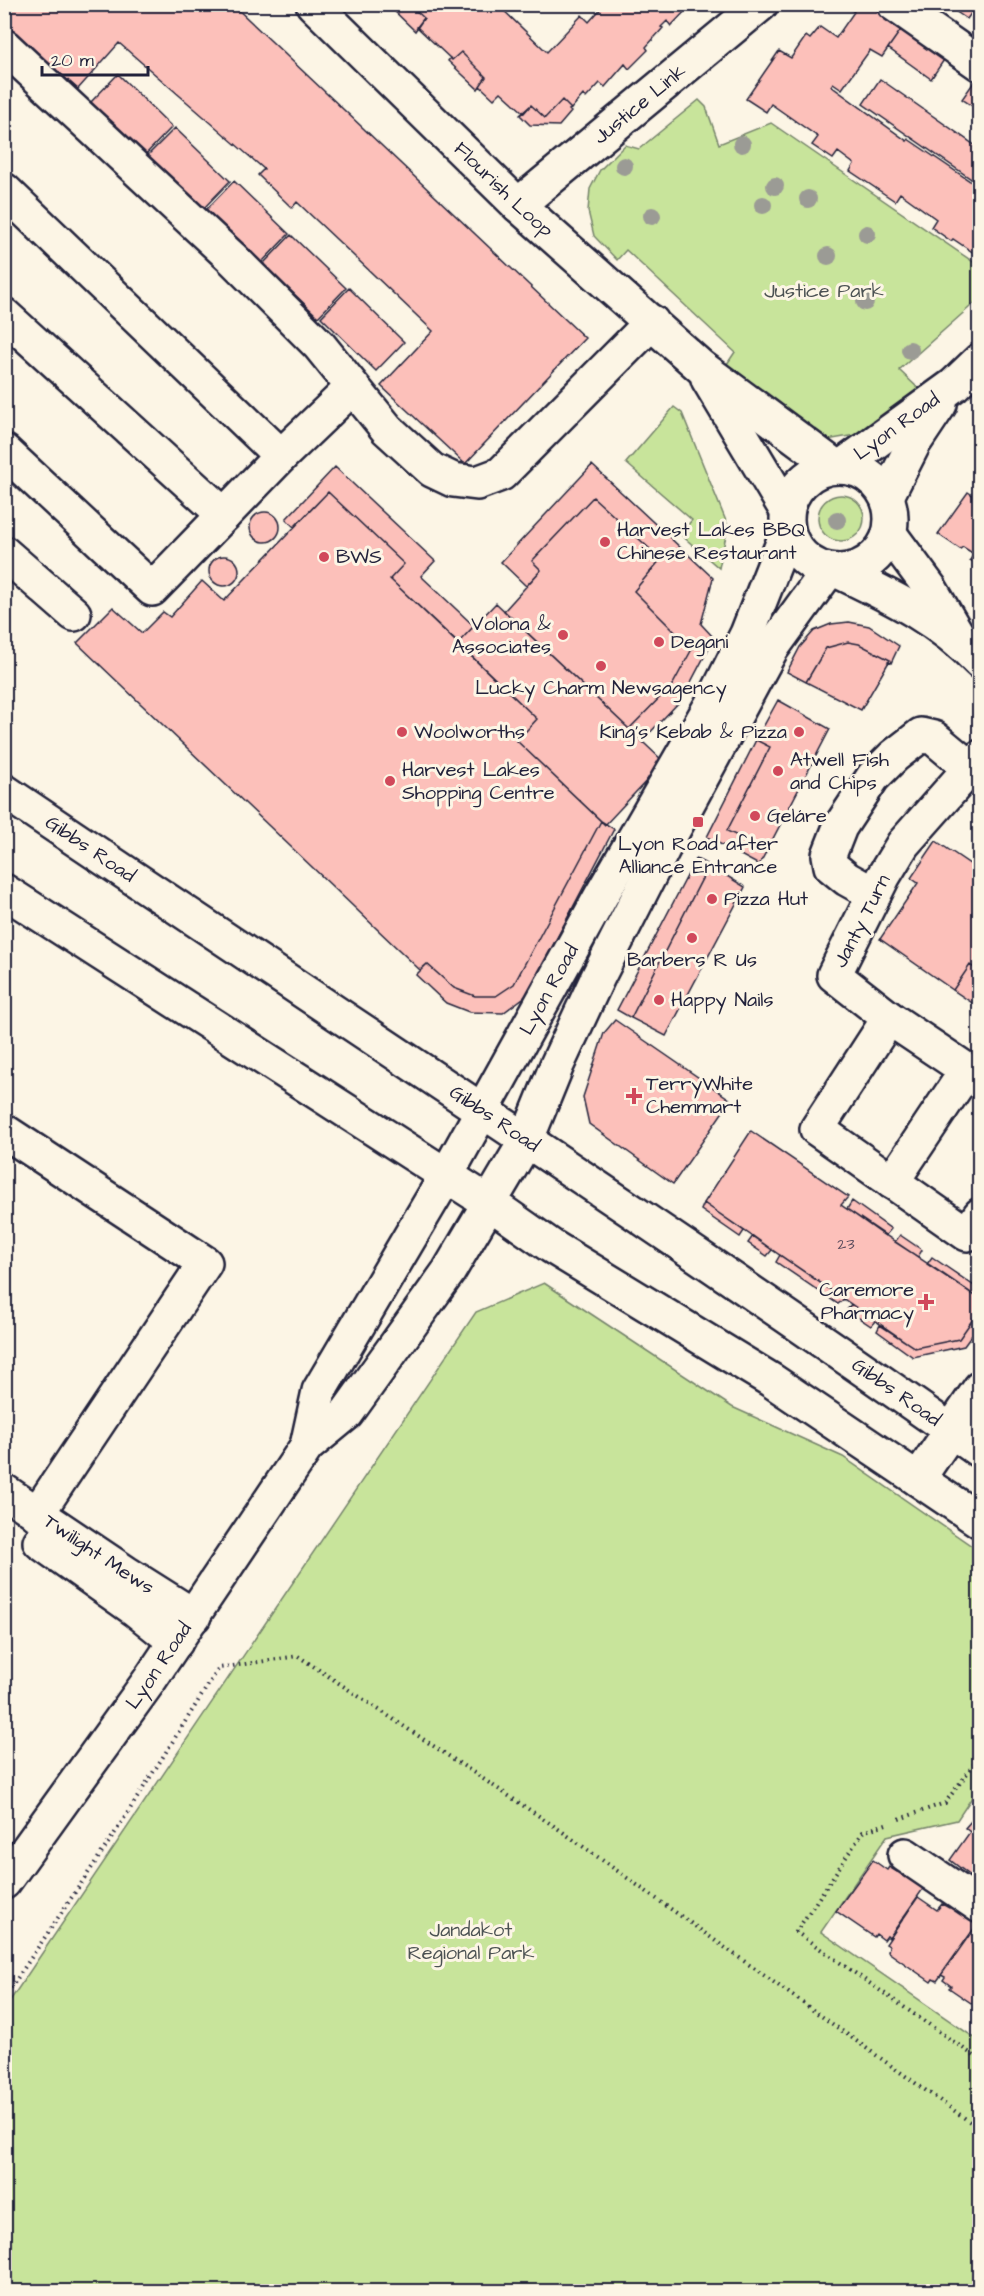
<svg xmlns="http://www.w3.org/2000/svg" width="984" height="2296" font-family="'Architects Daughter',sans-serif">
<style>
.green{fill:#c8e49b;stroke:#75836b;stroke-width:1.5}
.building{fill:#fcc0ba;stroke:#22223b;stroke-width:1.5}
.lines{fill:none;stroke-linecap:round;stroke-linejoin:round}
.minor-casing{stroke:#22223b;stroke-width:38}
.major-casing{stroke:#22223b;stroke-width:38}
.path{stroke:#22223b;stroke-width:4;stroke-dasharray:1.5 4.5;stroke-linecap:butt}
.minor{stroke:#fcf5e5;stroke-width:33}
.major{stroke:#fcf5e5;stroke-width:33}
.tree{fill:#9b9b95}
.poi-dot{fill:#d1495b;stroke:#fcf5e5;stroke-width:2}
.labels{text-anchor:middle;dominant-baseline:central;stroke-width:6;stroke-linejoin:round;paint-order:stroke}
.number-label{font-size:16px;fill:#584a5b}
.street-label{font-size:20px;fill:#22223b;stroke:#fcf5e5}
.park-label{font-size:20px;fill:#4c5253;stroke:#fcf5e5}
.poi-label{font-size:20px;fill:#22223b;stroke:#fcf5e5;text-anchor:start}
</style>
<rect width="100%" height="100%" fill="#fcf5e5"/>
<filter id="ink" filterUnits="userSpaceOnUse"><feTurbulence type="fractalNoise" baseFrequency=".0167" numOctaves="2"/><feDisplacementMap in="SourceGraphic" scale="12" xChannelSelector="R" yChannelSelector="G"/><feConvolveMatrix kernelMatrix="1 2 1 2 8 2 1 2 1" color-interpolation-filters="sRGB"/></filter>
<g filter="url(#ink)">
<path class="green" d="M699,100L706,107L719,144L771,123L979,266V299L899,370L920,390L861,434L827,440L775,414L727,364L735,352L626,250L617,260L594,236L588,211L590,189L600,170L625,145L639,149Z
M674,407L682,413L728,526L719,568L680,534L692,520L626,463Z
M818 518a23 23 0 1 1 46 0a23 23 0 1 1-46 0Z
M544,1283L732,1407L843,1457L979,1551V1787L957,1820L887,1836L821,1932L979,2041V2291H5V2008L476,1312Z"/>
<path class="building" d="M4,4H232L585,338L465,464L381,386L433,331L297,202L292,208L258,175L264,169L119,43L78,89L4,25Z
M387,4H409L424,18L415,31Z
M409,4H497L547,52L582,15L589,22L605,4H696L689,11L687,9L671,26L667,21L661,27L663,28L646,47L648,50L629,69L625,64L605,87L600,83L586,98L583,95L571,109L562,100L545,118L531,105L524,113L501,92L494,99L480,86L486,77L461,52L452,60L418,28L417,27L424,18Z
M848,4H877L905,24L882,57L870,50L842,89L833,83L831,86L907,141L908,139L980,188V257L953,239L951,241L931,227L936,219L900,193L895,201L850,171L854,164L838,152L833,159L812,145L818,137L771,104L766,112L746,99L779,51L791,58L806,36L810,39L820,27L836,38L854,12L847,6Z
M980,4V17L972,12L967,19L946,5Z
M905,24L948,54L931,79L888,48Z
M461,52L486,77L478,89L448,61L450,58L452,60Z
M118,74L172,127L144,156L90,103Z
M979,75H980V111L962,99Z
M880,79L980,149V185L863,104Z
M562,100L571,109L569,110L571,112L559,126L530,125L520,115L531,105L545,118Z
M175,128L230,181L202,210L147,156Z
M234,181L289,234L261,263L206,210Z
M291,235L346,288L318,317L263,264Z
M349,288L404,342L376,371L321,317Z
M592,465L713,578L701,624L714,638L682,699L642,741L629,729L673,684L692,649L634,591L661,559L593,497L532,561L541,570L526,586L501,562Z
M335,467L435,561L421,576L474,626L458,643L390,579L404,564L328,492L294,527L286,519Z
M328,492L404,564L390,579L537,719L517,741L601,821L514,984L496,996H475L454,988L427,964L420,970L77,643L113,607L142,633L163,612L170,617L202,581L224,601Z
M968,492L980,500V566L970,560L974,554L963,547L960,549L938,534Z
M593,497L661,559L634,591L692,649L673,684L629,729L504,611L541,570L532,561Z
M250 527a15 15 0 1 1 30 0a15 15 0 1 1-30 0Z
M209 571a15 15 0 1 1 30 0a15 15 0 1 1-30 0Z
M496,603L664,762L605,825L517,741L537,719L458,643Z
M849,622L869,626L899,646L891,663L888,662L890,660L859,644L848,642L826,648L806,682L787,672L800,647L814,631L831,624Z
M848,642L859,644L890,660L861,710L806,682L826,648Z
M778,700L830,729L767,850L727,831L770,747L756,740Z
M756,740L770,747L727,831L767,850L759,865L707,837Z
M601,821L614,829L527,995L503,1013L469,1012L446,1003L416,975L427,964L454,988L475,996H496L514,984Z
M936,841L980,871V972L970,965L953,990L880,939L918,883L911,878Z
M696,859L709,865L631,1018L617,1010Z
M709,865L745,887L666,1036L631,1018Z
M970,965L980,972V1008L953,990Z
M615,1020L731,1100L673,1184L589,1124L583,1097L604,1033Z
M751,1131L848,1197L841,1205L980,1299V1309L959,1339L915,1348L704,1203Z
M852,1201L891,1229L885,1236L847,1209Z
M704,1203L744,1231L740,1237L701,1210Z
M900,1235L922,1250L918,1257L895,1242Z
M753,1236L772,1250L767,1256L748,1243Z
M780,1255L844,1299L838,1304L776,1262Z
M932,1257L980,1290V1299L927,1264Z
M851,1304L875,1321L871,1326L847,1310Z
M980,1309V1324L964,1346L913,1357L877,1331L880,1325L915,1348L959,1339Z
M980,1811V1883L950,1860L970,1832L965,1828Z
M873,1860L887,1870L889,1867L897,1872L899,1868L925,1886L889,1938L887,1936L884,1940L876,1934L874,1937L836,1911Z
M918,1897L937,1910L942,1904L949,1908L951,1904L978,1923L937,1981L933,1979L931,1982L888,1952L889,1946L886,1944Z
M978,1923L980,1924V2009L949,1988L951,1986L943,1980L945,1977L941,1975Z"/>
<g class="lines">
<defs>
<g id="minor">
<path id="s1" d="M313,4L518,205L701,367L836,467"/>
<path d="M894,4L980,64"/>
<path d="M4,46L231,257L319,345L387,429L432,470L453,480L477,483L501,474L652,322"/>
<path d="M4,190L281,456L352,388"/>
<path id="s2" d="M518,205L761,4"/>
<path d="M4,315L224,515L281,456"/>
<path d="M708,379L787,511"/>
<path d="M4,451L152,589L224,515"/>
<circle cx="839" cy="519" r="52"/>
<path id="s3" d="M841,467L954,385L980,360"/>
<path d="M887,496L914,443L940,404"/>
<path d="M890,534L930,588L957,634"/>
<path d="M4,553L74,614"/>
<path d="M840,572C892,597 939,619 980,662"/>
<path d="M980,757L903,844L883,877L834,975L889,1018L980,1079"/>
<path d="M874,894L847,879L831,866L829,855L840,827L873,777L894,756L921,735L934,738L970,768"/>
<path d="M889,1018L817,1129L967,1234L980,1215"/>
<path d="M4,1131L205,1263L37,1514"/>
<path d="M892,1182L967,1070"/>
<path id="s4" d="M307,1446L319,1391L446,1176L601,896L713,702L747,634L788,530"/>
<path d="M918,1479L980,1388"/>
<path id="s5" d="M4,1491L126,1573L194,1616"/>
<path d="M40,1542L136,1610L176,1642"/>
<path d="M905,1855L980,1906"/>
<path id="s6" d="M4,1882L149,1681L307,1446L347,1413L449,1271L526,1141L557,1065L598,977L663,849L753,683L772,648L828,571"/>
</g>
<g id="major">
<path id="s7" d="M4,791C330,1011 659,1224 980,1451"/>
<path d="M4,891L491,1204L551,1246L771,1380L980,1521"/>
</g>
</defs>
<use href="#minor" class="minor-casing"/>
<use href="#major" class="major-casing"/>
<path class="path" d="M899,1819L945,1803L980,1756
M886,1824L863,1832L796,1932L980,2060
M4,1998L113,1836L219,1668L298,1656L557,1828L980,2129"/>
<use href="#minor" class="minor"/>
<use href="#major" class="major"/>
</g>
<g class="tree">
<circle cx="742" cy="144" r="9"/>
<circle cx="624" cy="166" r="9"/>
<circle cx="775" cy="186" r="9"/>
<circle cx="808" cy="199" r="9"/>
<circle cx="763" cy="205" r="9"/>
<circle cx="652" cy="216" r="9"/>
<circle cx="867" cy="234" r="9"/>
<circle cx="828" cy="256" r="9"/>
<circle cx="865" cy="302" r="9"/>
<circle cx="910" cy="350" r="9"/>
<circle cx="837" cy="520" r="9"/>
</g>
</g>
<g class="poi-dot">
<circle cx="605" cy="542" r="6"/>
<circle cx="324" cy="557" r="6"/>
<circle cx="563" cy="635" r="6"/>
<circle cx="659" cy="642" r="6"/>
<circle cx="601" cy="666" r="6"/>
<circle cx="402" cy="732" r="6"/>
<circle cx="799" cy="732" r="6"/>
<circle cx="778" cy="771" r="6"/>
<circle cx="390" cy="781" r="6"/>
<circle cx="755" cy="816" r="6"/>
<rect x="692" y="816" width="12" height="12" rx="3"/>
<circle cx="712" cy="899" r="6"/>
<circle cx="692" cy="938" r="6"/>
<circle cx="659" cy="1000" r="6"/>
<path d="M631 1087h6v6h6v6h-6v6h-6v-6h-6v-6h6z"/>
<path d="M923 1293h6v6h6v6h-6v6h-6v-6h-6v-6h6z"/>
</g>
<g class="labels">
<g class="number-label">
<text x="846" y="1244">23</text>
</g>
<g class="street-label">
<text stroke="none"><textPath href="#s2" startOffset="158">Justice Link</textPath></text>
<text stroke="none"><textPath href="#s1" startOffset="266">Flourish Loop</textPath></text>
<text stroke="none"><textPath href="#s3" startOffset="69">Lyon Road</textPath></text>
<text stroke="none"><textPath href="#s7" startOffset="104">Gibbs Road</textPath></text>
<text transform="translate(862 921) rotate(-63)">Janty Turn</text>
<text stroke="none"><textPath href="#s4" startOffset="519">Lyon Road</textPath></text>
<text stroke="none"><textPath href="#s7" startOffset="590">Gibbs Road</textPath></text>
<text stroke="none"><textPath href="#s7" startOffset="1076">Gibbs Road</textPath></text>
<text stroke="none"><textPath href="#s5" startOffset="114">Twilight Mews</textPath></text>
<text stroke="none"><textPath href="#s6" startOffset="266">Lyon Road</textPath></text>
</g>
<g class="park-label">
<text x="824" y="291">Justice Park</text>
<text x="471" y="1930">Jandakot<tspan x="471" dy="23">Regional Park</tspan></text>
</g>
<g class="poi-label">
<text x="617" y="530">Harvest Lakes BBQ<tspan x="617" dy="23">Chinese Restaurant</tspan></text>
<text x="336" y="557">BWS</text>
<text x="551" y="624" text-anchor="end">Volona &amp;<tspan x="551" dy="23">Associates</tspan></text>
<text x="671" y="642">Degani</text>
<text x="601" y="688" text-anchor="middle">Lucky Charm Newsagency</text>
<text x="414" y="732">Woolworths</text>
<text x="787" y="732" text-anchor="end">King's Kebab &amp; Pizza</text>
<text x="790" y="760">Atwell Fish<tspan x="790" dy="23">and Chips</tspan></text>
<text x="402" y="770">Harvest Lakes<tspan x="402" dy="23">Shopping Centre</tspan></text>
<text x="767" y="816">Geláre</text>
<text x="698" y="844" text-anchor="middle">Lyon Road after<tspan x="698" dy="23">Alliance Entrance</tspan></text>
<text x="724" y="899">Pizza Hut</text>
<text x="692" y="960" text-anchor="middle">Barbers R Us</text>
<text x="671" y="1000">Happy Nails</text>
<text x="646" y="1084">TerryWhite<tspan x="646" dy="23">Chemmart</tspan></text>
<text x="914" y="1290" text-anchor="end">Caremore<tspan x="914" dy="23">Pharmacy</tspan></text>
</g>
</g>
<rect width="984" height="2296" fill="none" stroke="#fcf5e5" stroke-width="24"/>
<rect x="12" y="12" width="960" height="2272" fill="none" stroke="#22223b" stroke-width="2" filter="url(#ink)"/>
<path d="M42 66v9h106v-9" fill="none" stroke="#22223b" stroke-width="3"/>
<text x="51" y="66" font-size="18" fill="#22223b" stroke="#fcf5e5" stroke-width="4.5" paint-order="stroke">20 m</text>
</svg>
